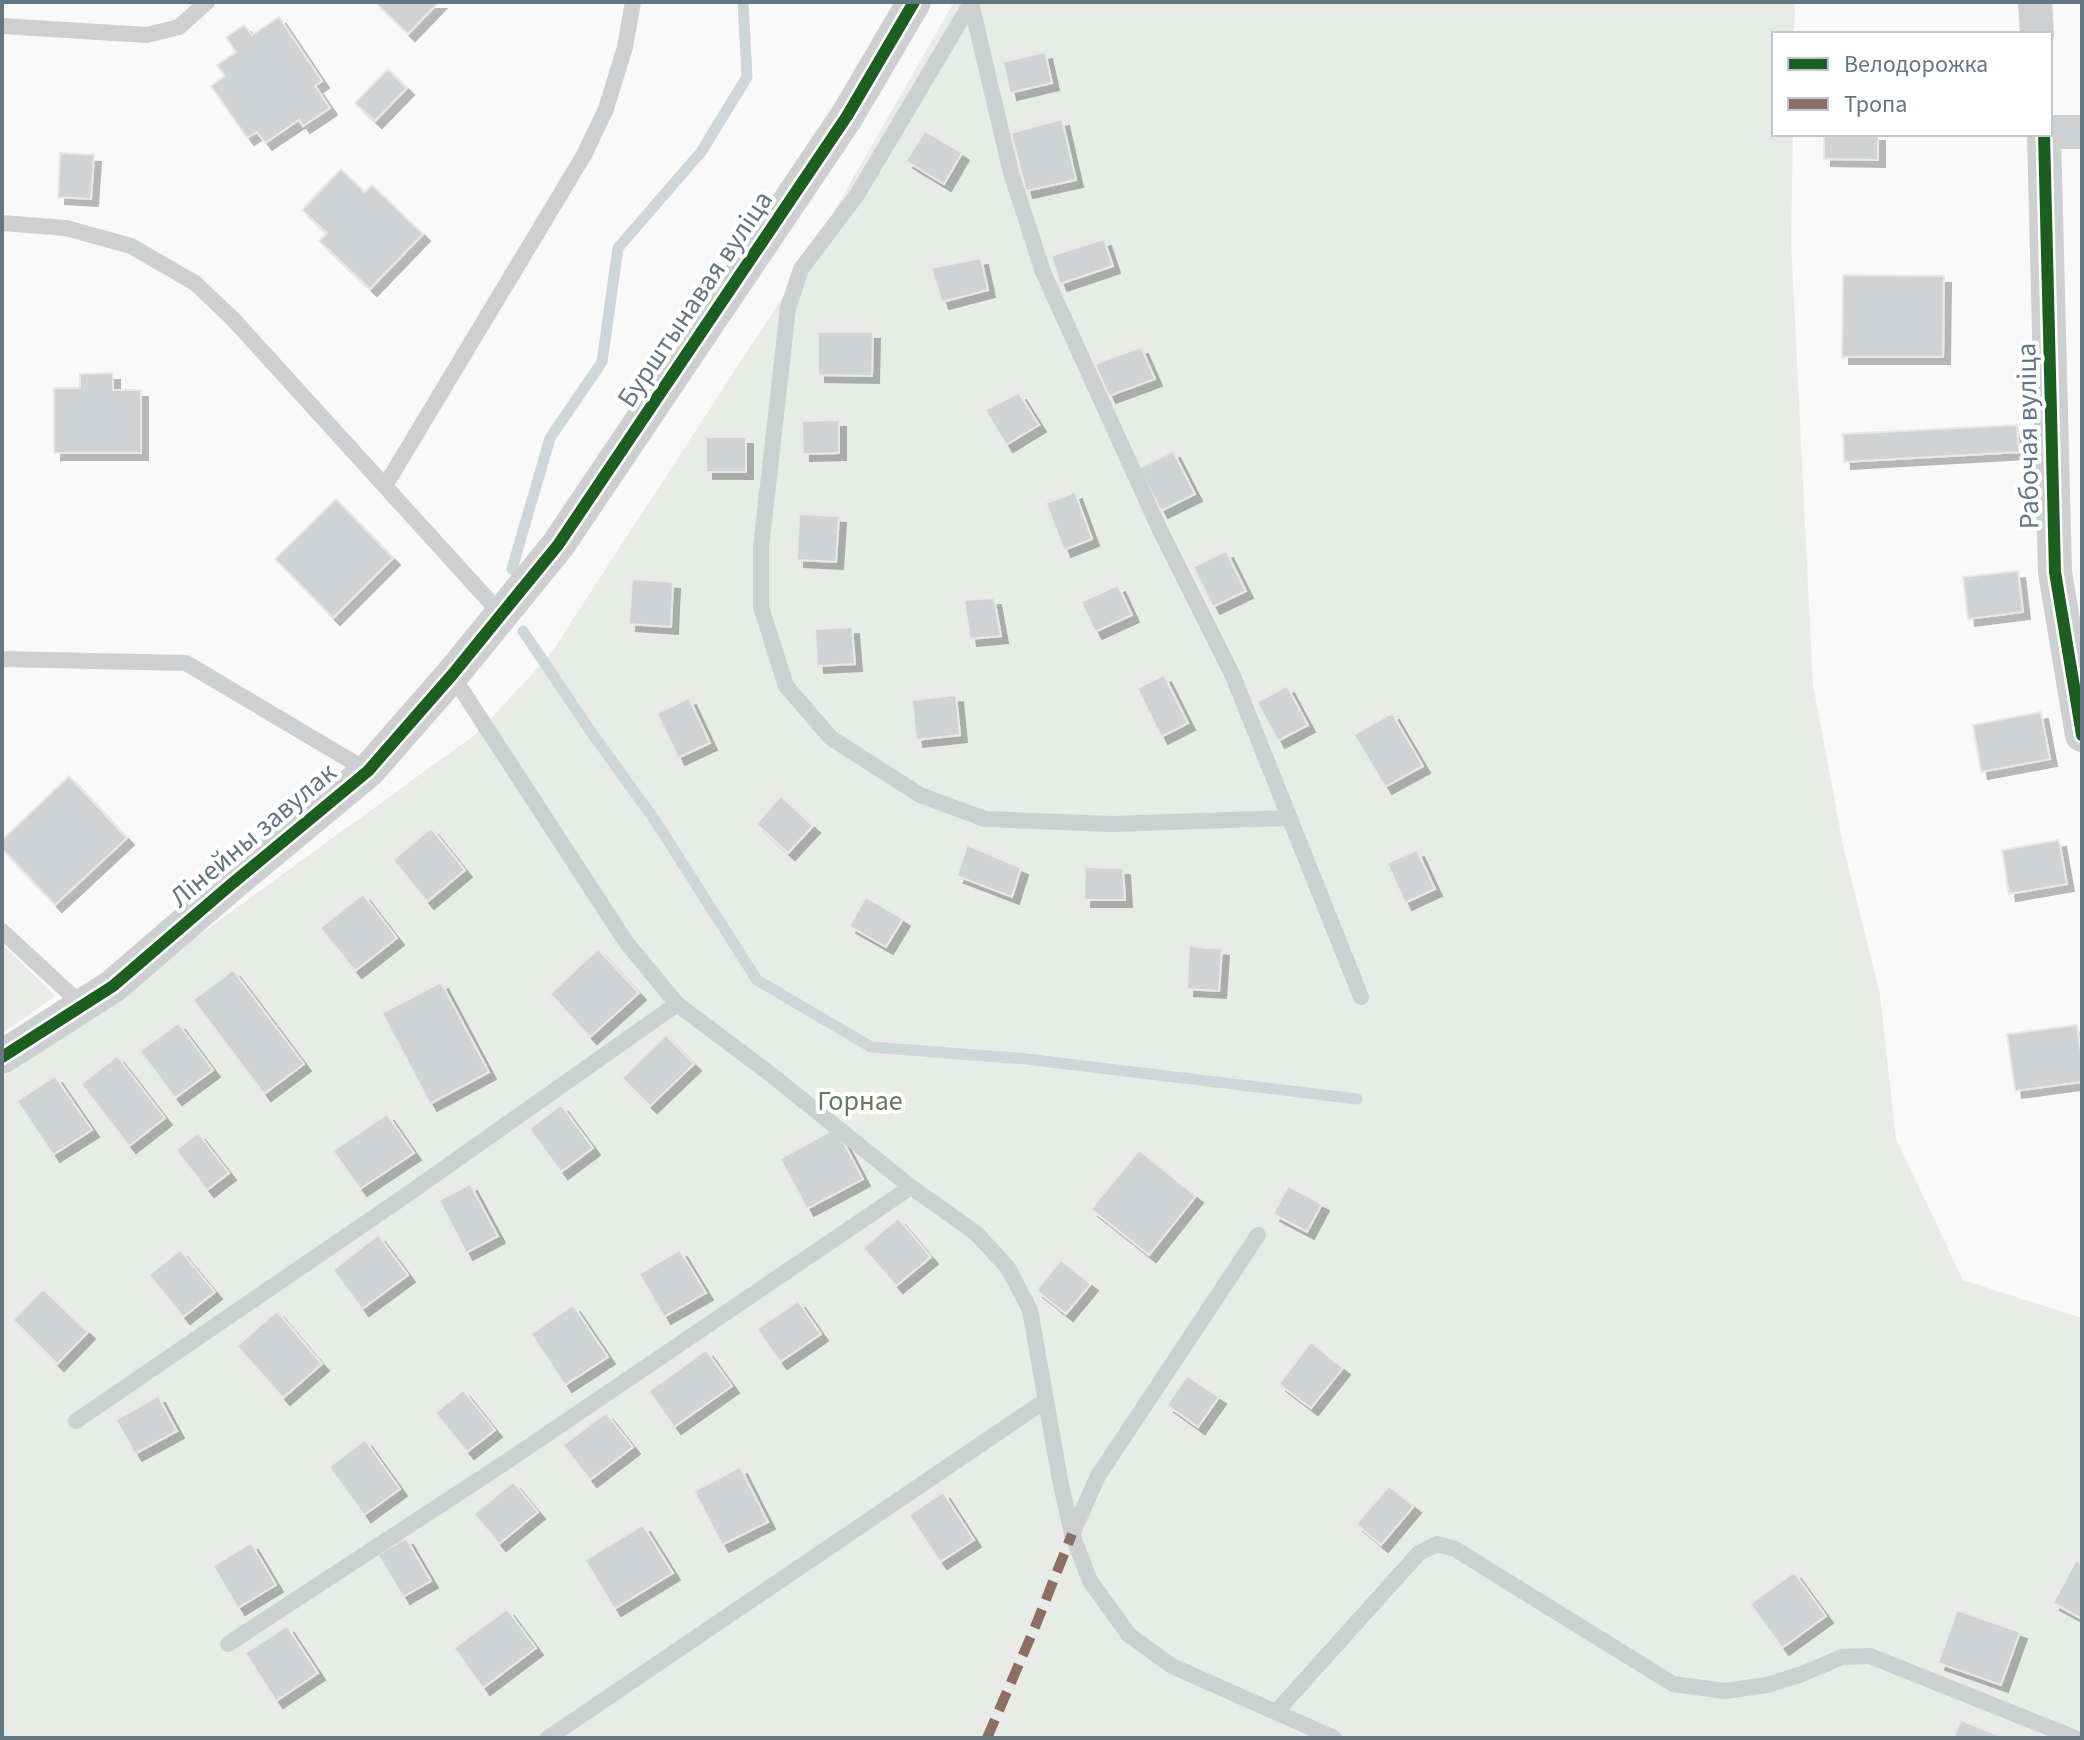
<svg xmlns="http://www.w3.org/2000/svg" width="2084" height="1740" font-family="'Source Sans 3',sans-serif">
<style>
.green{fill:#e8ebe6}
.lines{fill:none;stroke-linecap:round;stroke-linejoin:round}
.stream{stroke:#ced6d9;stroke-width:11}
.building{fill:#d0d2d3;stroke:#e8e8e8;stroke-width:2;filter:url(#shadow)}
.lane{stroke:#cecfd0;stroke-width:16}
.street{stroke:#cecfd0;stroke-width:34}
.quiet{stroke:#8d6e63;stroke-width:10;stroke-dasharray:20 10;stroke-linecap:butt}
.cycleway-casing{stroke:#fff;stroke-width:17}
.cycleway{stroke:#1b5e20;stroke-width:12}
.labels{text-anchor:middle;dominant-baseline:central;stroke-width:8;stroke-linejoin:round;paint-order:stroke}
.street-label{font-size:28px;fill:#657683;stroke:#fff}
.park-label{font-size:28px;fill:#687a64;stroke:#fff}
</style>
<defs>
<filter id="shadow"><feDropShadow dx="7" dy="7" stdDeviation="0" flood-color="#0004"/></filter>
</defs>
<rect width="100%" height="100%" fill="#f9f9f9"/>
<path class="green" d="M954,2H1795L1794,34H1774V134H1793L1791,242L1813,685L1843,845L1880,995L1896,1139L1963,1280L2082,1318V1738H2V1078L476,734L549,656L801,269Z
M2,944L55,996L2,1034Z"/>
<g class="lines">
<path class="stream" d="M512,569L550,438L602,362L618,248L701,152L747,77L743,2
M523,631L594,736L654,819L757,980L871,1047L1026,1059L1357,1099"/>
</g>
<path class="building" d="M375,2H439L408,34Z
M279,17L322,81L315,86L330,108L303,126L299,120L265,143L257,132L247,138L211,86L225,76L217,65L236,52L226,37L244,25L252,35Z
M1045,52L1052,83L1010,93L1003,62Z
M388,69L407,88L375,121L355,103Z
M1062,119L1076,180L1026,191L1011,133Z
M925,131L962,153L944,184L906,161Z
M1824,134H1878V160L1824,159Z
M60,153L94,155L91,199L58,197Z
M341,169L365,192L372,185L423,234L370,289L319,241L327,233L302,210Z
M1104,239L1113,266L1060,284L1051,256Z
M981,258L988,290L942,302L931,268Z
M1843,275L1944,276L1943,357H1842Z
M818,332H873L872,376L818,375Z
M1141,347L1155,379L1109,396L1095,364Z
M113,373V390H141V453H54V388H80V374Z
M1019,393L1039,425L1006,445L985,410Z
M839,420V453L803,454L802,421Z
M2017,425L2019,452L1844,462L1843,434Z
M706,437H746V472H706Z
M1173,451L1195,494L1161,511L1139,468Z
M1075,492L1092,539L1064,550L1046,503Z
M336,499L393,558L333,618L275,559Z
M799,514L839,516L836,562L797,560Z
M1226,551L1246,591L1213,607L1193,567Z
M2018,571L2023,612L1968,619L1963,577Z
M632,579L673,582L671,627L629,624Z
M1118,585L1132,615L1095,632L1081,602Z
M994,598L1001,636L970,639L964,600Z
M852,627L855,664L817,666L815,629Z
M1164,675L1188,723L1161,737L1137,688Z
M1287,686L1308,725L1278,741L1257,702Z
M956,695L960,735L916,740L912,700Z
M689,698L710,743L678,758L657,713Z
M2041,712L2050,759L1981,772L1973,725Z
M1392,713L1423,766L1385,787L1354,735Z
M69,776L127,838L55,905L2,849V840Z
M781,796L813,826L788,853L756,824Z
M431,828L465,870L427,902L393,860Z
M2059,840L2067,884L2009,894L2002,850Z
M967,845L1021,868L1012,897L957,876Z
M1417,850L1435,889L1405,903L1387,863Z
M1085,867L1123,868L1125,900H1084Z
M363,894L397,938L355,971L320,928Z
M866,897L903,919L886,947L849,926Z
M1189,946L1222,949L1219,991L1187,989Z
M598,949L639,993L590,1037L550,994Z
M233,970L304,1064L264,1094L193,1000Z
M441,982L489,1072L430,1104L382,1013Z
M178,1023L213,1070L175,1098L140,1051Z
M2077,1025L2082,1059V1082L2015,1091L2007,1034Z
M666,1035L694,1064L650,1106L622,1078Z
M117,1056L165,1118L129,1146L81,1084Z
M55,1076L92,1130L53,1155L17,1101Z
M561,1105L593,1148L561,1172L529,1129Z
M387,1114L414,1153L360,1189L333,1151Z
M836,1128L863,1179L807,1209L780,1159Z
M198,1133L229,1173L207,1190L176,1150Z
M1139,1150L1196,1196L1149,1255L1091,1209Z
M470,1184L498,1236L466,1253L439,1200Z
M1288,1186L1322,1204L1307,1232L1273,1214Z
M898,1218L931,1257L896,1286L863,1248Z
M378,1235L408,1275L362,1309L333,1270Z
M180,1250L215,1292L183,1317L149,1275Z
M680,1250L706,1293L664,1317L639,1274Z
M1061,1260L1091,1284L1066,1314L1036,1290Z
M43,1289L88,1332L57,1364L13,1320Z
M798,1301L821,1334L780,1362L757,1329Z
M573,1305L608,1357L565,1385L531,1334Z
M277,1311L322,1364L283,1398L237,1346Z
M1311,1342L1343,1368L1311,1408L1279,1384Z
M706,1350L732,1386L674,1427L649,1391Z
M1187,1376L1219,1397L1198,1427L1167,1405Z
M463,1390L495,1430L467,1452L435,1413Z
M158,1396L177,1431L135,1454L116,1420Z
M606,1413L633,1447L590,1480L563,1445Z
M365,1440L400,1489L364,1515L329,1467Z
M740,1467L768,1522L722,1545L694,1491Z
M513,1482L538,1512L499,1544L474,1514Z
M1389,1486L1414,1506L1381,1545L1356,1524Z
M943,1492L974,1540L940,1562L909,1515Z
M643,1525L673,1573L614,1609L585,1560Z
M406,1538L431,1581L403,1597L378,1555Z
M251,1543L276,1585L238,1608L213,1566Z
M2076,1560L2082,1564V1619L2053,1603Z
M1794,1572L1826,1616L1782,1648L1750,1604Z
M507,1609L536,1648L483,1688L454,1648Z
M1957,1610L2020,1632L2001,1685L1938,1663Z
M287,1626L318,1673L276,1701L245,1653Z
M1961,1720L2005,1738H1953Z"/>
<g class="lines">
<path class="lane" d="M2,26L147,35L179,27L207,2
M2,223L66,228L131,246L195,283L233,319L501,614
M385,486L584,155L606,109L625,47L633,2
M2,659L186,663L368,771
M452,675L626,942L677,1004L769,1073L911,1187L976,1233L1008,1268L1030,1310L1060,1480L1072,1534L1090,1581L1129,1635L1172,1666L1334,1738
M1290,818L1112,824L985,819L920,795L831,738L786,686L761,607V547L788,308L801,269L857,195L971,3L1011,173L1043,272L1159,528L1233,676L1361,997
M2,931L82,1005
M76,1421L405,1196L677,1004
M1072,1534L1098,1476L1258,1235
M228,1644L503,1464L911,1187
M1276,1712L1419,1553L1437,1544L1455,1549L1673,1684L1725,1691L1767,1685L1802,1674L1842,1657L1870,1656L2075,1738
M548,1738L1046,1400"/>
<path class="street" d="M2035,2L2037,34
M2050,132H2082
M2044,134L2055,572L2082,735
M2,1057L113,986L228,887L368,771L452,675L558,545L847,116L914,2"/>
<path class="quiet" d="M987,1738L1035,1627L1072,1534"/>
<defs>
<path id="cycleway" d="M2044,134L2055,572L2082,735
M2,1057L113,986L228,887L368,771L452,675L558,545L847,116L914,2"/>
</defs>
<use href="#cycleway" class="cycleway-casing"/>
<use href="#cycleway" class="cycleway"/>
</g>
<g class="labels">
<g class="street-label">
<text transform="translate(695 299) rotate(-56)">Бурштынавая вуліца</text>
<text transform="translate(2028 436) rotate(-91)">Рабочая вуліца</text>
<text transform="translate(253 835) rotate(-40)">Лінейны завулак</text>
</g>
<g class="park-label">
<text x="860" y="1101">Горнае</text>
</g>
</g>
<rect width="2084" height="1740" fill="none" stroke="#657683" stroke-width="8"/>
<rect x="1772" y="32" width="280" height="104" fill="#ffffff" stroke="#c1c8cd" stroke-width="2"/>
<rect x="1788" y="58" width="40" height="12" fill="#1b5e20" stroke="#c1c8cd" stroke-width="2"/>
<text x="1844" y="72" font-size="24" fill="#657683">Велодорожка</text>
<rect x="1788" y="98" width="40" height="12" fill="#8d6e63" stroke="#c1c8cd" stroke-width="2"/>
<text x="1844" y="112" font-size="24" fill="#657683">Тропа</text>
</svg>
